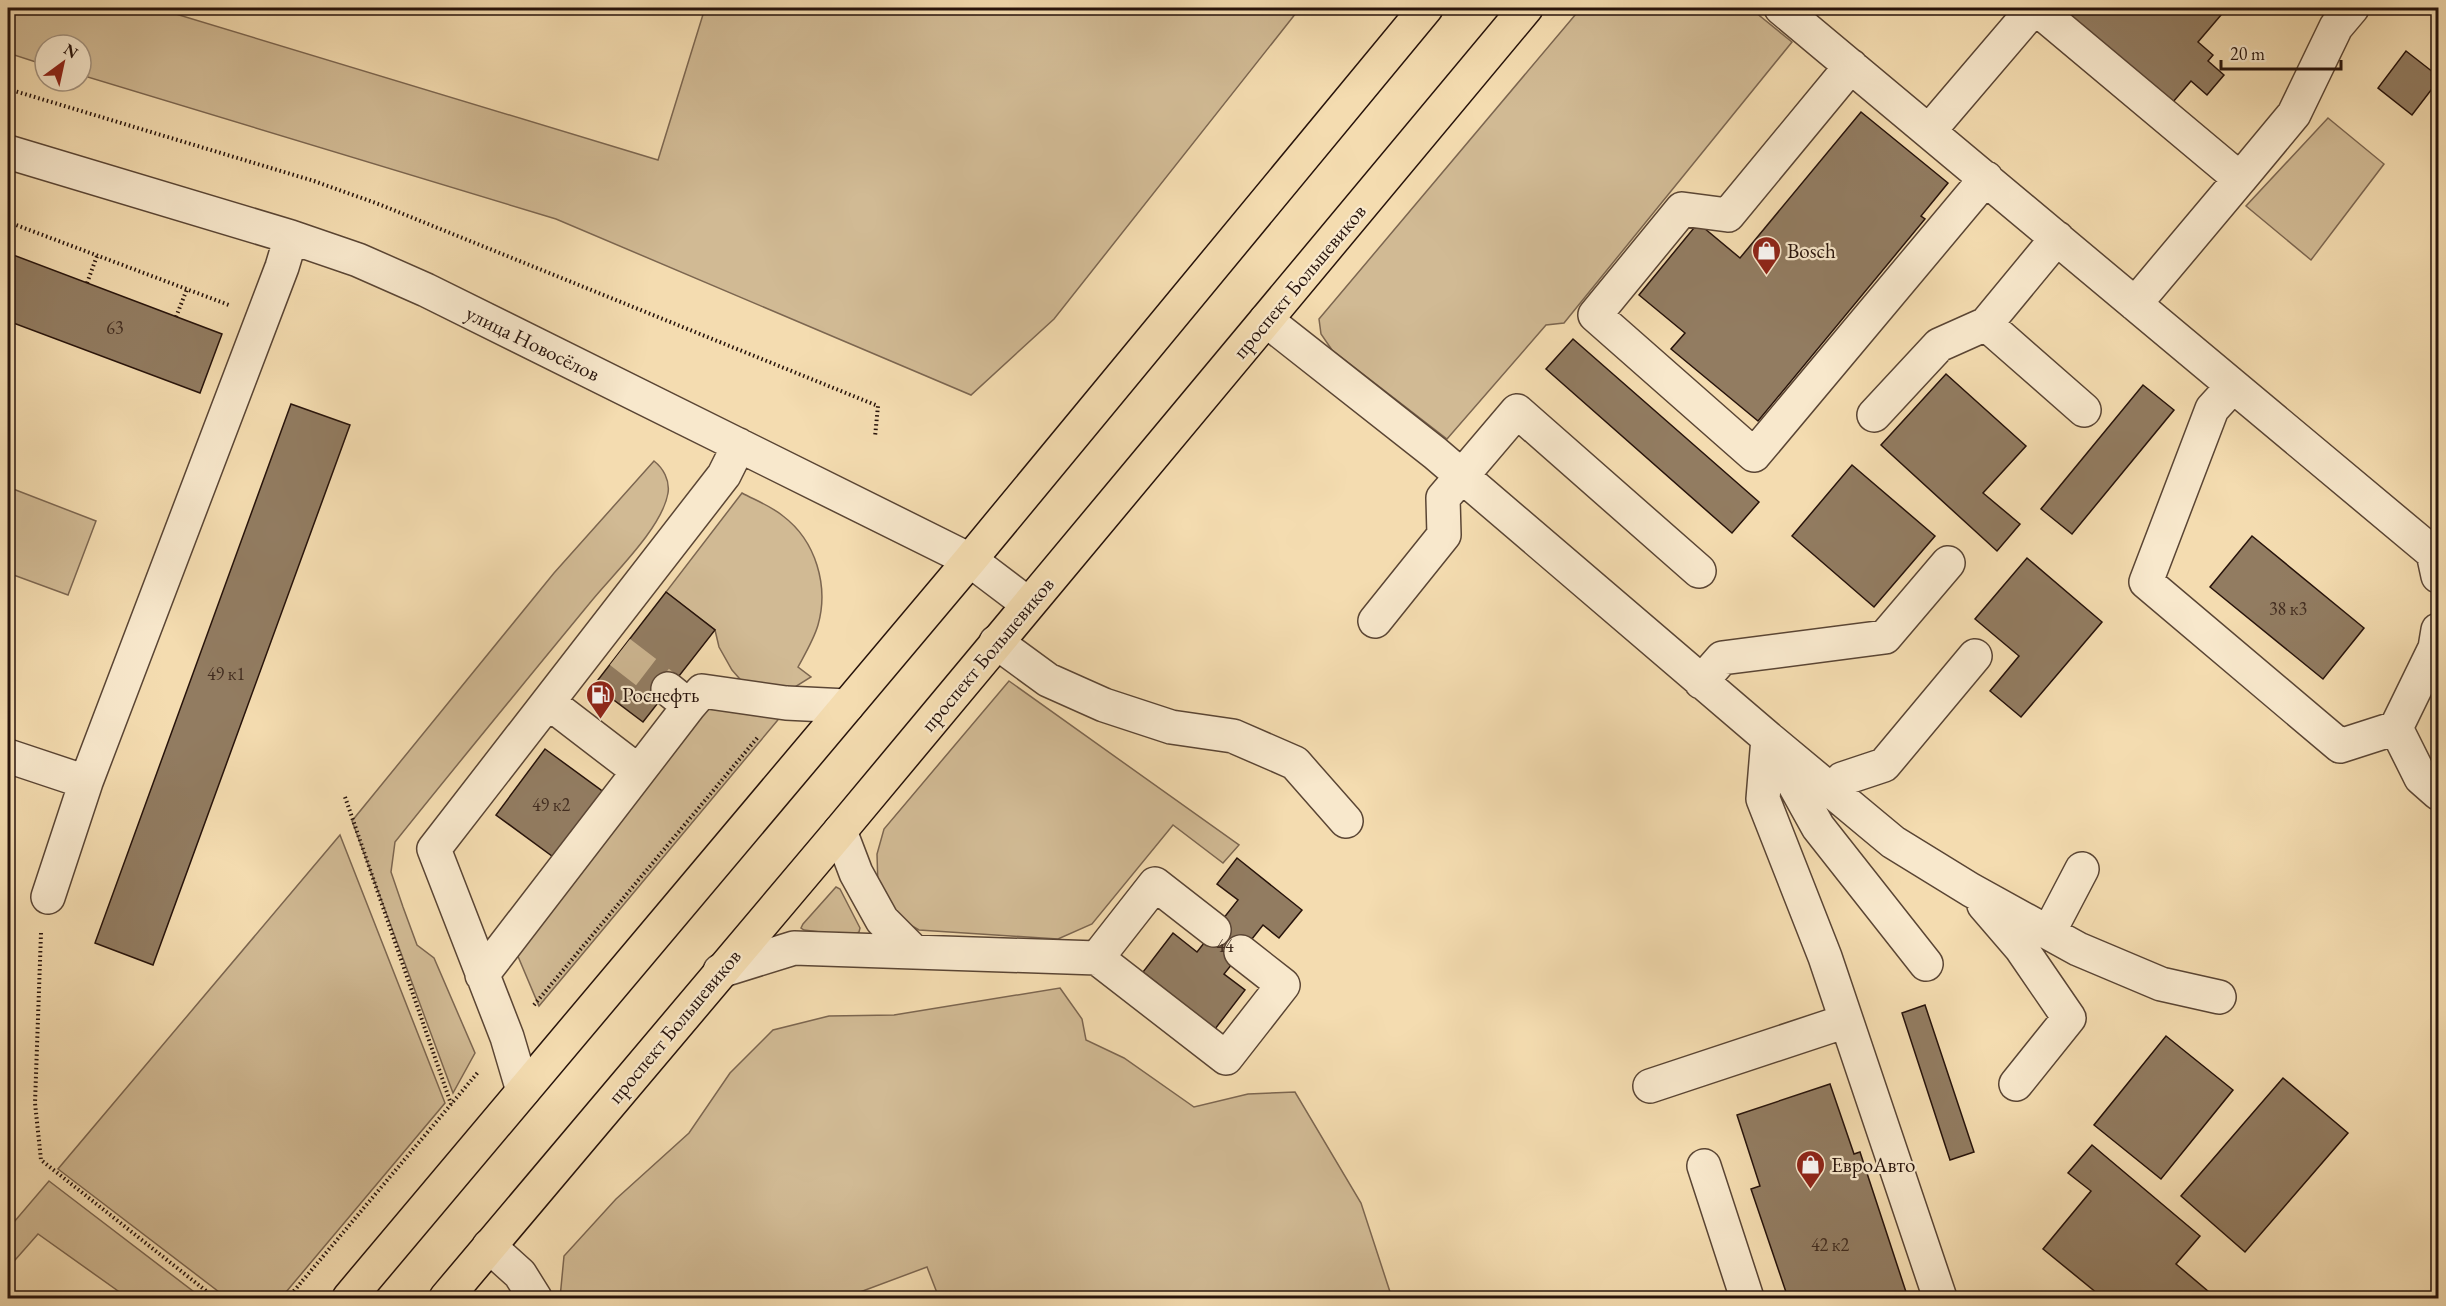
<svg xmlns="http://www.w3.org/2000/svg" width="2446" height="1306" font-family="'EB Garamond',serif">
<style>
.green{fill:#d1ba94;stroke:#7c6650;stroke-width:1.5}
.building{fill:#927c61;stroke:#27130b;stroke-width:1.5}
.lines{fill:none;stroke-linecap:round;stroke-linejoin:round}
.minor-tunnel{stroke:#cbb48f;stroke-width:33;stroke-dasharray:33 16;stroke-linecap:butt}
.minor-casing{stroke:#5a4534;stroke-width:36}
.major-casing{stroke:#27130b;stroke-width:36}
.path{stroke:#27130b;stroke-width:4;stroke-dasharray:1.5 3;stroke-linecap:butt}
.minor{stroke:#f8e8cc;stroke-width:33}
.major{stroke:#f4dcb0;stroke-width:33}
.labels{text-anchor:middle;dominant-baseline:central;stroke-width:4.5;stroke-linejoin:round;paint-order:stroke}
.number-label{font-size:18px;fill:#422d20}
.poi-label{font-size:21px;fill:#27130b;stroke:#f8e8cc;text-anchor:start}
.street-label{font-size:21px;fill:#27130b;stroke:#f8e8cc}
</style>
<rect width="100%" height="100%" fill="#f4dcb0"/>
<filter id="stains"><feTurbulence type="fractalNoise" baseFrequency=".00333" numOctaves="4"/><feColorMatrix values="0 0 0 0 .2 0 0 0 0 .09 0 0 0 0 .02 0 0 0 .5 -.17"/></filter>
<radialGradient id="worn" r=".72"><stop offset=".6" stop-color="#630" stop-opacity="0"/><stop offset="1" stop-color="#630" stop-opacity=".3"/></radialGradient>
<path class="green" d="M8,8H156L658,160L705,8H1300L1054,319L971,395L556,219L81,75V45H45V65L8,53Z
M1581,8H1750L1792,42L1564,323L1546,325L1447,439L1332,350L1321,334L1319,319Z
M2328,118L2384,164L2311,260L2246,206Z
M654,461C663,468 670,480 668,493C662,529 611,576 589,604C524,683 459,762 395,842L391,872L403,907L417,945L434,958L475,1053L453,1093L352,821L554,573Z
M8,487L96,521L68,595L8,573Z
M742,493C755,500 771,506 783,516C816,541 829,586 818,625C814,639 805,654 798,667L811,677L787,692L746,686L732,670L719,647L715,630L666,592Z
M1009,681L1239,845L1223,863L1173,825L1092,924L1058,939L919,930L893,915L878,887L877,854L884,829Z
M711,705L782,715L539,1006L517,954L527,934Z
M340,835L445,1103L281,1298H227L58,1169Z
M836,887L840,889L860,928L859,932L852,936L804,930L801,928L803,924Z
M1060,988L1082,1019L1086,1040L1124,1058L1194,1107L1248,1094L1295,1092L1361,1203L1392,1298H939L927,1267L844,1298H560L564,1256L616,1199L689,1133L730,1073L773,1030L829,1016L894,1015Z
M49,1181L202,1298H128L38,1234L8,1268V1229Z"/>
<path class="building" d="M2061,8H2227L2198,42L2213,55L2208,61L2224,75L2207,95L2191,81L2173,102Z
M2314,8H2331L2324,16Z
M2406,51L2438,76V81L2412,115L2378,88Z
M1861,112L1948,183L1921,216L1925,219L1758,421L1671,349L1685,333L1639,295L1698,223L1740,258Z
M8,253L222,334L200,393L8,321Z
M1573,339L1759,502L1732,533L1546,369Z
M1946,374L2026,446L1983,493L2020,524L1997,551L1881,445Z
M2143,385L2174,410L2072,534L2041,509Z
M291,404L350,425L153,965L95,943Z
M1852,465L1935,536L1874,607L1792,536Z
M2252,536L2364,628L2323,679L2210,587Z
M2027,558L2102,622L2021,717L1990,691L2019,656L1975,619Z
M666,592L715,630L643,722L594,685Z
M545,749L605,793L556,859L496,815Z
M1237,858L1302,910L1279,938L1263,925L1224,974L1245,990L1215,1029L1143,972L1173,933L1197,952L1238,900L1217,884Z
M1925,1005L1974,1152L1950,1160L1902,1013Z
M2166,1036L2233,1090L2161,1179L2094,1125Z
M2283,1078L2348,1133L2245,1252L2181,1196Z
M1830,1084L1854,1154L1860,1152L1908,1298H1788L1751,1189L1760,1186L1737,1115Z
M2092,1145L2200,1236L2176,1264L2215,1297L2214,1298H2103L2043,1249L2091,1191L2068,1173Z"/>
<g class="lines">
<path class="minor-tunnel" d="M620,652L668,689"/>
<defs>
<path id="minor" d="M1781,8L2433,553L2438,576
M2036,8L2240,179L2135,304
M1851,66L1728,215L1682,209L1595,315L1754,455L1986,178
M1929,131L2034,8
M8,152L291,237L358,260L426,290L970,560L1028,604
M2240,179L2294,114L2336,27L2352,8
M1266,320L1435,453L1768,738L1763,799L1825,957L1940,1298
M1986,324L2084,410
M2233,386L2212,409L2146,582L2340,746L2396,728
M1874,415L1939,345L1986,324L2057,238
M1375,621L1444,535L1443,498L1517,411L1699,571
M2438,630L2435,648L2396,728L2421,778L2438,793
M996,642L1048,680L1104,705L1171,727L1233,736L1295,763L1346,821
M1701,682L1722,658L1885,637L1948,563
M668,689L689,706L702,691L786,703L847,706
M548,702L638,771
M1768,738L1893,842L1971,890L2078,949L2161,984L2219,997
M1778,755L1818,827L1926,964
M8,756L86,782
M1832,790L1842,779L1884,765L1975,656
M840,831L856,873L882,920L914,952
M48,897L86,782L282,267L291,237
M1984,905L2021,948L2069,1018L2016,1084
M1214,930L1155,884L1097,958L1226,1058L1283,985L1241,952
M2049,932L2082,869
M720,971L794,948L1097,958
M482,975L689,706
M1650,1086L1846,1021
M523,1091L507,1037L434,849L724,475L739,445
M1704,1166L1747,1298
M489,1246L520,1274L535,1298"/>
<path id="major" d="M349,1298L970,560L1426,8
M446,1298L840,831L1526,8"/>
</defs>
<use href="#minor" class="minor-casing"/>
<use href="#major" class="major-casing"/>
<path class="path" d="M8,89L314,181L381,205L878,406L875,437
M8,222L229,305
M87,283L97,256
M176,317L187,289
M345,797L451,1104
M41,933L35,1103L41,1160L215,1298
M534,1005L758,737
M288,1298L479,1071"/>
<use href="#minor" class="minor"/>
<use href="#major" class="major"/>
</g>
<defs>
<symbol id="shop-pin" viewBox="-11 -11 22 30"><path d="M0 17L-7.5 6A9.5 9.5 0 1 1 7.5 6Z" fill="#8f2418" stroke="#f8e8cc"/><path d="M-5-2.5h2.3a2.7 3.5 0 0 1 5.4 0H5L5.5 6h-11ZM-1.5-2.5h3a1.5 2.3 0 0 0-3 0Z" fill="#fff"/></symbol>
<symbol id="fuel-pin" viewBox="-11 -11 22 30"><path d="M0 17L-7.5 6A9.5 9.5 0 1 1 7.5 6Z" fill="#8f2418" stroke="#f8e8cc"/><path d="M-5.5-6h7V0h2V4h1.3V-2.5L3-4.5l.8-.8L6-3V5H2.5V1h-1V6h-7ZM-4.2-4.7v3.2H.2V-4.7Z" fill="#fff"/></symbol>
</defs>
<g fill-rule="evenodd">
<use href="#shop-pin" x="1750" y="234" width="33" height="45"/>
<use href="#fuel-pin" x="584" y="678" width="33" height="45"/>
<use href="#shop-pin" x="1794" y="1148" width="33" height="45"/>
</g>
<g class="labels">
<g class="number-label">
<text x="115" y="327">63</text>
<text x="2288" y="608">38 к3</text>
<text x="226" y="673">49 к1</text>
<text x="551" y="804">49 к2</text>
<text x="1225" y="945">44</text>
<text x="1830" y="1244">42 к2</text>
</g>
<g class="poi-label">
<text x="1787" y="250">Bosch</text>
<text x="622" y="694">Роснефть</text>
<text x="1831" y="1164">ЕвроАвто</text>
</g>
<g class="street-label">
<text transform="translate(1299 281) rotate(-50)">проспект Большевиков</text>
<text transform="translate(533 343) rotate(26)">улица Новосёлов</text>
<text transform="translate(987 654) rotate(-50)">проспект Большевиков</text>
<text transform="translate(674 1026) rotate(-50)">проспект Большевиков</text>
</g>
</g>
<rect width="2446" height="1306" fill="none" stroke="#f4dcb0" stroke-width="30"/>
<rect x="9" y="9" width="2428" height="1288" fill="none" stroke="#27130b" stroke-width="3"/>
<rect x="15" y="15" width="2416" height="1276" fill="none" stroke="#27130b" stroke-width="1.5"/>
<g transform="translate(63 63) rotate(33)"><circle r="28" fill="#f8e8cc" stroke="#a4937f" stroke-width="1.5"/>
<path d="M0-4.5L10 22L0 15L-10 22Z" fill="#8f2418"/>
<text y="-9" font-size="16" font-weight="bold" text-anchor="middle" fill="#27130b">N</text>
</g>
<path d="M2221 60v9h120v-9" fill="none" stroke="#27130b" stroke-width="3"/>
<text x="2230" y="60" font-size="18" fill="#27130b" stroke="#f8e8cc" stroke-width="4.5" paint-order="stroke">20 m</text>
<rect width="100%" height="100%" filter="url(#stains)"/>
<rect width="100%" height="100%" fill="url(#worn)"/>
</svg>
